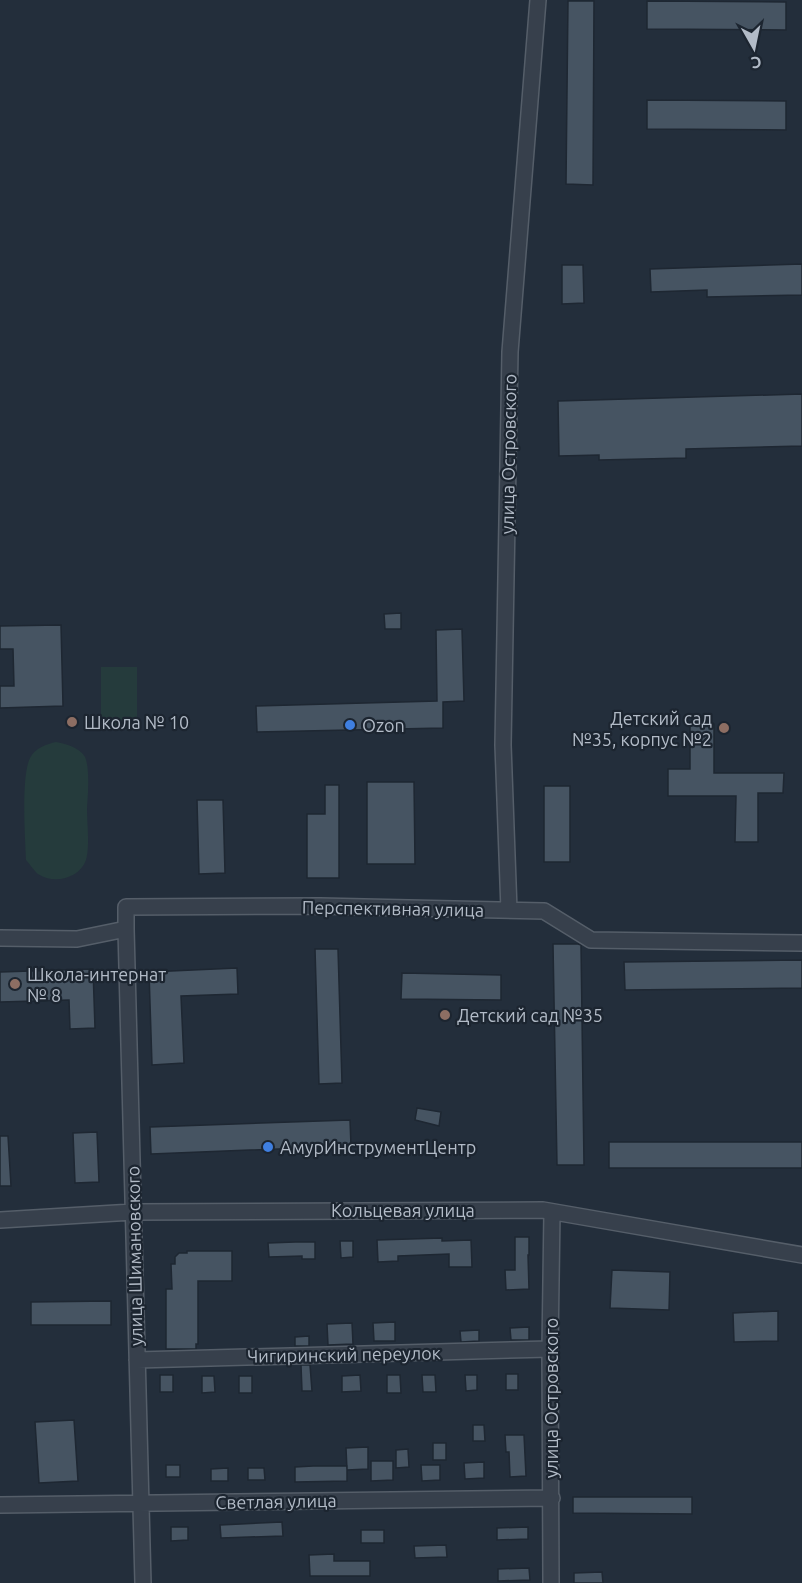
<svg xmlns="http://www.w3.org/2000/svg" width="802" height="1583" font-family="Ubuntu,sans-serif">
<style>
.pitch{fill:#253b3c}
.building{fill:#465462;stroke:#1e2732;stroke-width:1.5}
.lines{fill:none;stroke-linecap:round;stroke-linejoin:round}
.minor-casing{stroke:#555e69;stroke-width:18}
.minor{stroke:#37404c;stroke-width:15}
.education-dot{fill:#8d6e63;stroke:#1c2530;stroke-width:2}
.shop-dot{fill:#3f7fe0;stroke:#1c2530;stroke-width:2}
.labels{text-anchor:middle;dominant-baseline:central;stroke-width:4.5;stroke-linejoin:round;paint-order:stroke}
.street-label{font-size:18px;fill:#b2bbc7;stroke:#1c2530}
.poi-label{font-size:18px;fill:#b2bbc7;stroke:#1c2530;text-anchor:start}
</style>
<rect width="100%" height="100%" fill="#232e3b"/>
<path class="pitch" d="M101,667H137V728H101Z
M56,742C66,744 79,747 85,757C90,768 88,795 87,808C87,823 90,846 86,860C80,878 54,885 38,874C34,871 30,864 26,860C25,838 21,776 30,758C35,748 47,744 56,742Z"/>
<path class="building" d="M568,1H594L593,185L566,184Z
M647,1L786,2V30L647,29Z
M647,100L786,101V130L647,129Z
M802,264V295L707,297V290L651,292L650,269Z
M562,265H583L584,303L562,304Z
M802,394V446L686,449V458L599,460V455L559,456L558,401Z
M401,613V629H385L384,614Z
M61,625L63,706L0,708V686H14L13,649H0V626Z
M462,629L464,701L443,702V728L257,732L256,706L437,701L436,630Z
M690,724H714V773H784L783,793H758V842H735L736,796H668V769H690Z
M367,782H414L415,864H367Z
M325,785H339V878H307V814H325Z
M544,786H570V862H544Z
M197,800H223L225,873L199,874Z
M553,944H578L581,945L584,1165H557Z
M315,949H338L342,1083L319,1084Z
M802,960V988L625,990L624,962Z
M237,968L238,994L181,996L184,1063L152,1065L149,972Z
M93,969L95,1028L70,1029L69,1000L0,1002V972Z
M402,973L501,975V1000L401,999Z
M417,1108L441,1112L439,1126L415,1120Z
M350,1120L351,1146L151,1154L150,1127Z
M97,1132L99,1182L75,1183L73,1133Z
M0,1136H8L11,1186H0Z
M609,1142H802V1168H609Z
M515,1237H529V1255H528L529,1289L506,1290L505,1270H515Z
M442,1238V1241L471,1240L472,1267H449V1254L398,1256V1261L378,1262L377,1240Z
M340,1241H353V1257L341,1258Z
M295,1242H315V1259H302V1256L269,1257L268,1243Z
M187,1251H232V1281H198V1344H196V1349H166V1289H172L171,1264H175V1257L179,1253H187Z
M612,1270L670,1272L669,1310L610,1308Z
M111,1301V1325H31V1302Z
M778,1311V1341L734,1342L733,1313Z
M395,1322V1341H374L373,1323Z
M352,1323L353,1344L328,1345L327,1324Z
M529,1327V1340H511L510,1328Z
M479,1330V1341L461,1342L460,1331Z
M309,1336V1346H295V1337Z
M301,1365H310L312,1391H302Z
M506,1374H518V1390H506Z
M160,1375H173V1392H160Z
M360,1375L361,1391L342,1392V1376Z
M387,1375H400L401,1393H387Z
M422,1375H435L436,1392H423Z
M465,1375H477V1390L466,1391Z
M202,1376H214L215,1392L202,1393Z
M239,1376H252V1393H239Z
M74,1420L78,1481L39,1483L35,1422Z
M473,1425H484L485,1441H473Z
M505,1435H524L526,1476L510,1477L509,1452H506Z
M433,1443H446V1460H433Z
M368,1447V1469L347,1470L346,1448Z
M408,1449L409,1467L396,1468V1450Z
M371,1461H393V1480L371,1481Z
M484,1462V1478L465,1479L464,1463Z
M166,1465H180V1477H166Z
M421,1465H440V1480L422,1481Z
M313,1466H347V1481L295,1482V1467Z
M228,1468V1481H211V1469Z
M248,1468H264L265,1480H248Z
M573,1497H692V1514L573,1513Z
M282,1522L283,1536L221,1538L220,1525Z
M171,1527H188V1540L171,1541Z
M528,1527V1539L497,1540V1528Z
M361,1530H384V1543H361Z
M446,1545L447,1557L415,1558L414,1546Z
M334,1554V1561H370V1576H310L309,1555Z
M529,1568L530,1580L498,1581V1569Z
M602,1572L603,1583H574V1573Z"/>
<g class="lines">
<defs>
<path id="minor" d="M509,910L503,745L510,352L538,0
M126,929L143,1583
M0,938L77,939L126,929V907L320,906L544,911L591,940L802,943
M0,1220L133,1212L543,1210L802,1255
M137,1360L550,1349
M0,1505L552,1498
M551,1583L550,1349L552,1212"/>
</defs>
<use href="#minor" class="minor-casing"/>
<use href="#minor" class="minor"/>
</g>
<g class="education-dot">
<circle cx="72" cy="722" r="6"/>
<circle cx="724" cy="728" r="6"/>
<circle cx="15" cy="984" r="6"/>
<circle cx="445" cy="1015" r="6"/>
</g>
<g class="shop-dot">
<circle cx="350" cy="725" r="6"/>
<circle cx="268" cy="1147" r="6"/>
</g>
<g class="labels">
<g class="street-label">
<text transform="translate(508 454) rotate(-89)">улица Островского</text>
<text transform="translate(393 908) rotate(1)">Перспективная улица</text>
<text x="403" y="1210">Кольцевая улица</text>
<text transform="translate(134 1256) rotate(-91)">улица Шимановского</text>
<text transform="translate(344 1354) rotate(-1)">Чигиринский переулок</text>
<text transform="translate(551 1398) rotate(-90)">улица Островского</text>
<text transform="translate(276 1501) rotate(-1)">Светлая улица</text>
</g>
<g class="poi-label">
<text x="712" y="718" text-anchor="end">Детский сад<tspan x="712" dy="21">№35, корпус №2</tspan></text>
<text x="84" y="722">Школа № 10</text>
<text x="362" y="725">Ozon</text>
<text x="27" y="974">Школа-интернат<tspan x="27" dy="21">№ 8</tspan></text>
<text x="457" y="1015">Детский сад №35</text>
<text x="280" y="1147">АмурИнструментЦентр</text>
</g>
</g>
<g transform="translate(754 48) rotate(171)" stroke="#1c2530" stroke-width="4.5" paint-order="stroke">
<path d="M0-4.5L10 22L0 15L-10 22Z" fill="#b2bbc7"/>
<text y="-9" font-size="16" font-weight="bold" text-anchor="middle" fill="#b2bbc7">С</text>
</g>
</svg>
